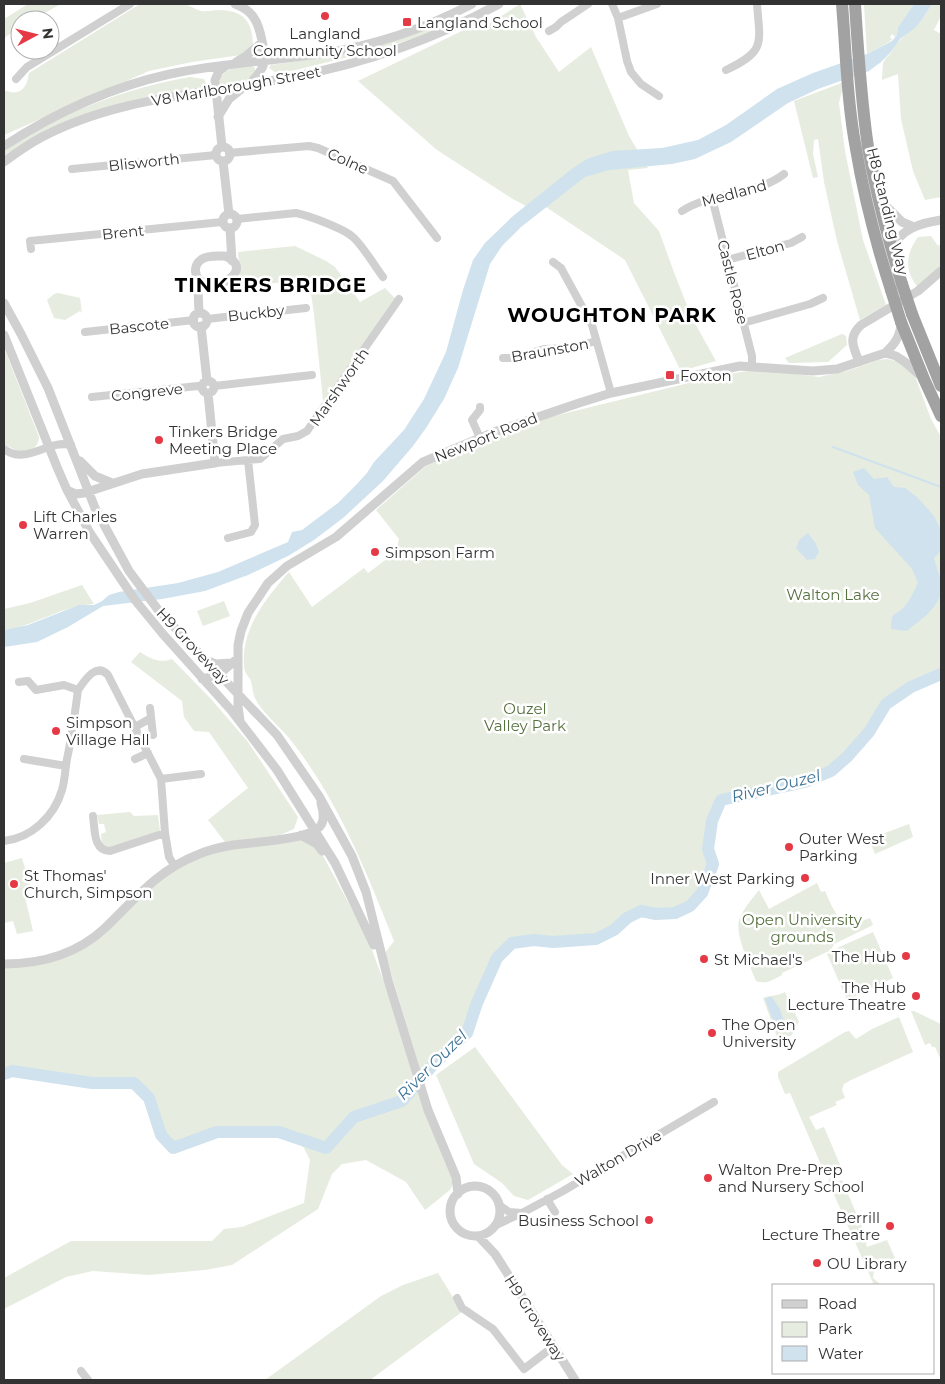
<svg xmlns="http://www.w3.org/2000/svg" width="945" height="1384" font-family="Montserrat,sans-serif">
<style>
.green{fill:#e6ecdf}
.water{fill:#cfe2ee}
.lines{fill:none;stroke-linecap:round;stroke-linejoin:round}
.stream{stroke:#cfe2ee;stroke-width:2}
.river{stroke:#cfe2ee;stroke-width:12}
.minor{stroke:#d0d0d0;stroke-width:8}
.tertiary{stroke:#d0d0d0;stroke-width:9}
.trunk{stroke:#a2a2a2;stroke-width:12}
.trunk-bridge{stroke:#a2a2a2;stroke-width:12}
.poi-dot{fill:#e63946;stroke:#fff;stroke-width:2}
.labels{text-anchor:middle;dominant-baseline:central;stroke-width:5;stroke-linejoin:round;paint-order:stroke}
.poi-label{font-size:15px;fill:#333;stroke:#fff;text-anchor:start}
.street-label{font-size:15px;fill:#333;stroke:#fff}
.park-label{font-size:15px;fill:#56703f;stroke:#fff}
.water-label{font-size:16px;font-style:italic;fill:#3f7597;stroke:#fff}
.district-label{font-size:20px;font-weight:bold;letter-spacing:1px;fill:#000;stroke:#fff}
</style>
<rect width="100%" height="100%" fill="#fff"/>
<path class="green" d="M28,4H61L32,20H20V27L4,38V19Z
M140,4C153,4 172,1 184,4C190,5 195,10 202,11C207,12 212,10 218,10C243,10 253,21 253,46L241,55L192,62L149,71L4,135V90C20,97 27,88 29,73Z
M520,4L536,37L559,72L591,47L629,136L648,168L628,170L634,203L659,231L675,275L692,318L716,361L681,371L625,260L546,207L526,206L511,198L437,150L358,81L464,30L481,29Z
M864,4H914L898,27L897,35L895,37L892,34L890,37L892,39L889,42L867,54Z
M932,4H941V16L934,30L941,34V197L925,200L913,171L901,119L898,74L882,80L883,63L886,58L891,53L896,44L923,18Z
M436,25L438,30L380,49L296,70L276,73L269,68L271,65L338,55L369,48Z
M252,66L255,68V71L248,80L222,85L220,83C220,67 239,68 252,66Z
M190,77L204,79L206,83L205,86C182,95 154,94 130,101C88,112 40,133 4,157V150C13,144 23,136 33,131C79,107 139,85 190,77Z
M844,82L839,103L845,151L863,240L886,305L860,320L837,241L824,182L818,139L814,140L813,154L818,177L813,178L794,101Z
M931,236L938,246L941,244V266L927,280L917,286C904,270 906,253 918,237Z
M295,246L326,261L335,267L360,302L385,288L395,298L325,400H323L314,314L309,280L241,286L238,252Z
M58,293L80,298L82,313L80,311L65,320L54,318L47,300L54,294Z
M842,334L846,336L847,345L828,362L789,363L785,358Z
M4,348L39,437C38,449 32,449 21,453L4,444Z
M887,359L900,362L915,376L931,419L941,437V674L911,687L886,704L869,732L847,757L831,771L805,782L721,800L712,821L708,849L713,864L708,883L690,906L675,913L656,914L641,911L627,918L614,930L596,939L553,942L534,940L512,943L497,958L477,1003L467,1033L419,1081L456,1177L450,1190L425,1210L406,1182L366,1160L342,1164L332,1174L318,1209L232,1265L205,1270L149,1275L93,1271L66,1277L4,1309V1278L71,1241H212L224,1229L242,1227L304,1203L310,1160L304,1148L293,1137L279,1132H217L173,1148L161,1135L149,1098L134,1083H92L12,1071L4,1074V964L26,963L79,947L129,903L194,856L293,836L313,845L322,854L368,939L415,1066L418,1063L385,953L394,941C365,869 338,799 289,738C280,727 260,710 255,698C252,692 253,685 250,679C247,675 244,671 244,666C241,629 266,598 289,572L312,607L364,568L368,573L396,552L399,539L376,510L426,466L498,434L538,420L709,378L752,370H766L819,377L847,371L879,360Z
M82,585L94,604C63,605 35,626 4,630V609L30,603Z
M224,601L230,616L203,626L197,611Z
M140,652C150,658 159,664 172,659L211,699L248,742L298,817L294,829L280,835L225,842L208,820L248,788L209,732L194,731L184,717L182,701L131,662Z
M130,812L134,816L158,815L160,831L111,848L102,845L101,834L106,832L104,824H99L97,815Z
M909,824L913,837L875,854L869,839Z
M22,858L31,890L24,893L33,931L17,934L13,921L4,923V863Z
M817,883L821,892L825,891C831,904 836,920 851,925L870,918L873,925L834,944L831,950L782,973V975C772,980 767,985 756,981C750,965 735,936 739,920C743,909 752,899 759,890L769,909Z
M873,932L893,978L847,1000L827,954L835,951L839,958H841L837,948Z
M785,992L799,1022L791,1036L777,1037L763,998C771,995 778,996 785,992Z
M911,1011H914L941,1024V1060L935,1047H932L930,1043L925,1045Z
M899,1017L913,1052L851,1080L844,1084L842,1090L845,1098L835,1102L837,1105L809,1117L816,1130L824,1127L841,1167L833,1170L831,1174L827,1175L825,1174L790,1093L785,1094L778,1077V1072L845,1032L849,1031L856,1039L872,1029Z
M475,1047L562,1165L573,1174L528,1200L514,1196L502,1183L474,1164L436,1075Z
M830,1178L837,1182L842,1180L868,1241L866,1243L867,1247L887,1240L895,1258L879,1265L878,1270L874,1271L873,1278L881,1285H874L828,1181Z
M438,1273L462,1312L370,1380H265L381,1296L403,1285Z"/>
<path class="water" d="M914,4H932L923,18L915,28L900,39L891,52L881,62L869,71L818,89L788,103L731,142L695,159L672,164L609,170L585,177L521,227L502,246L490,264L458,368L444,399L426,428L413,446L383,481L343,518L314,540L288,556L248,575L205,591L162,599L103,606L68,627L37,642L4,647V630L28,625L79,605H94L102,601L109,595L119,592L178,583L218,572L288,542L292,532L302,530L338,503L357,484L367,473L374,462L404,430L424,399L446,352L463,290L473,260L485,243L513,216L573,168L587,159L612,151L662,148L698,140L726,125L777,89L813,73L867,54L892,41L897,35L898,27Z
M864,468L874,479L887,477L894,487L905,488L917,497L934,516L941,530V551L934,558C936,566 939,574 941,581C945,605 922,618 907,631L891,629C891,609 896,617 905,606C910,600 914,591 918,583L912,569L875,528L869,495L858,485L853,472Z
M808,533L816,544L819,552L815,559L807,560L796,548L800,539Z
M769,997H772L780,1009L786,1027L784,1030L779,1031L776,1029L765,999Z"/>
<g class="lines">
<path class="stream" d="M833,447L941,487"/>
<path class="river" d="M4,1074L12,1071L92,1083H134L149,1098L161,1135L173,1148L217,1132H279L326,1148L354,1117L402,1101L431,1067L467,1033L477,1003L497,958L512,943L534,940L553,942L596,939L614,930L627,918L641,911L656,914L675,913L690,906L702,893L713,864L708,849L712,821L721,800L805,782L831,771L847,757L869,732L886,704L911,687L941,674"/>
<path class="minor" d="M612,4L618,18L627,61L631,72L641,84L659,96
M618,18L657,4
M549,31L556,27L561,22L588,4
M726,70C766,51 760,44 757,4
M16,79L27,67L130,4
M229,153L309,146L318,148L393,181L437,238
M72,169L216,155
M712,198L752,356V365
M682,211C713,191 756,196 784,174
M237,219L296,213C310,216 345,229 354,238C365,249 374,265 383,277
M31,249L30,241L222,222
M727,260L791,243L802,237
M553,262L561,268L592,325L611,393
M207,319L306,308
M743,323L810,304L823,298
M85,332L194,320
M503,358H513L544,349L571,348L596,341
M214,386L312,375
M92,397L198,386L202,388
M480,407V410L472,420L480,438
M4,449C26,466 48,439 71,445
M215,463L260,459L283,439L298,436L307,431L399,299
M228,538L251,532L255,525L248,460
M19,682L28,681L36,690L64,685L78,690
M150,708L153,735
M135,727L151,718
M24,759L66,766
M135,759L148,753
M161,779L201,774
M93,816C95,829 93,851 110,851L165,833
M4,841C31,838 54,817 62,790C65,780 65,770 67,759C72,736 75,713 78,690C85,680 96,662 108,675L161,779L165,833L169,857L174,865
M547,1199L555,1212
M499,1205L509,1212L522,1213
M496,1225L522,1213L563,1191L714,1102
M457,1298L462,1308L493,1329L524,1369L554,1346
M81,1371L88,1380"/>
<path class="tertiary" d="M235,4C243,7 250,11 254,18C260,26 267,57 263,66C260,73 254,79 249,85
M236,62L246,56L259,45
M218,117L229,99L245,86
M4,146C55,113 111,87 170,74C221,63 274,61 325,53C376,45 426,28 472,4
M222,147L215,80L219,71L227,65
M216 154a7 7 0 1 1 14 0a7 7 0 1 1-14 0Z
M223,161L229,214
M4,162C16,153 29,144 42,137C120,96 208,94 292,77C366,63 433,40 499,4
M880,200L902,222L914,227
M223 221a7 7 0 1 1 14 0a7 7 0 1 1-14 0Z
M230,229L232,261
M892,250C899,229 921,223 941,220
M225,256C251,266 228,289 205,283C194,280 192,265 202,259C208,255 218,256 225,256Z
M4,303L21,334L48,388L95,508L129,571L159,611L277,735L319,796L352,856L366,892L388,980L428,1110L456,1177L458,1194
M199,313L198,290L200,281
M193 320a7 7 0 1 1 14 0a7 7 0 1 1-14 0Z
M201,326L207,381
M4,335L57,467L67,490L90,533L135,600L162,633L231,710L277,770L335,863L374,945
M885,353C894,345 900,337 901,324
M859,362C854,347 847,338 861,325L918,291L941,271
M202 387a6 6 0 1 1 12 0a6 6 0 1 1-12 0Z
M80,461L95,476L112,483
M67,490L76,494L84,493L142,474L215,463L208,393
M205,660L216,664L231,663
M202,679L218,675L237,659
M240,721L238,706V645L241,631L248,613L268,583L287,566L336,537L423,462L497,431L579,403L611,393L740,366L813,371L837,369L885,353L896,356L905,362L921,376
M301,835L317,844L322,851
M4,964C42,964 77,954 105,928C134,900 158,870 197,855C208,850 221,847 233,845C251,842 312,840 321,825C325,819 323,810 321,803
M450 1211a25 25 0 1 1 50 0a25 25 0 1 1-50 0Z
M478,1236L495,1254L575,1380"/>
<path class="trunk" d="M842,4C846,52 847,101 856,149C864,197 876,243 891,290
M855,4C858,52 861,100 868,147C876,194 888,239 902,284
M912,314L941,386
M901,322L924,379L941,416"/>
<path class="trunk-bridge" d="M902,284L912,314
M891,290L901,322"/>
</g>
<g class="poi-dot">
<circle cx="325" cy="16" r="5"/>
<rect x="402" y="17" width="10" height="10" rx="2.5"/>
<rect x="665" y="370" width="10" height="10" rx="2.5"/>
<circle cx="159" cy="440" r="5"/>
<circle cx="23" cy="525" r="5"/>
<circle cx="375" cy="552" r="5"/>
<circle cx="56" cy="731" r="5"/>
<circle cx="789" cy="847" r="5"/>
<circle cx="805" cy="878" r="5"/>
<circle cx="14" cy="884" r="5"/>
<circle cx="906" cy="956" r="5"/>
<circle cx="704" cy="959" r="5"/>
<circle cx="916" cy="996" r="5"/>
<circle cx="712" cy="1033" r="5"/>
<circle cx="708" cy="1178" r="5"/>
<circle cx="649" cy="1220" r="5"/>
<circle cx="890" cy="1226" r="5"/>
<circle cx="817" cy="1263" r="5"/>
</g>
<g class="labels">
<g class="poi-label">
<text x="417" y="22">Langland School</text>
<text x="325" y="33" text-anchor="middle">Langland<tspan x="325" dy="17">Community School</tspan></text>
<text x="680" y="375">Foxton</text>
<text x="169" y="431">Tinkers Bridge<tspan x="169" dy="17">Meeting Place</tspan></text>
<text x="33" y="516">Lift Charles<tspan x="33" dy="17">Warren</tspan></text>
<text x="385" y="552">Simpson Farm</text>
<text x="66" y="722">Simpson<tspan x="66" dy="17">Village Hall</tspan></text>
<text x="799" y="838">Outer West<tspan x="799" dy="17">Parking</tspan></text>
<text x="24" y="875">St Thomas'<tspan x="24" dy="17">Church, Simpson</tspan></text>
<text x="795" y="878" text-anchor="end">Inner West Parking</text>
<text x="896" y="956" text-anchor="end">The Hub</text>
<text x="714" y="959">St Michael's</text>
<text x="906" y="987" text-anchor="end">The Hub<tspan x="906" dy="17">Lecture Theatre</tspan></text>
<text x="722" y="1024">The Open<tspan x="722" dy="17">University</tspan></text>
<text x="718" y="1169">Walton Pre-Prep<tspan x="718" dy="17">and Nursery School</tspan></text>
<text x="880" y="1217" text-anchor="end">Berrill<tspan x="880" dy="17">Lecture Theatre</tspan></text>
<text x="639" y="1220" text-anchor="end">Business School</text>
<text x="827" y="1263">OU Library</text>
</g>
<g class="street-label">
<text transform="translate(236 86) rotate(-10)">V8 Marlborough Street</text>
<text transform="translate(348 161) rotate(24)">Colne</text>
<text transform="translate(144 162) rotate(-6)">Blisworth</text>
<text transform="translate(734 193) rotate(-15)">Medland</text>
<text transform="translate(888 211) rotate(76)">H8 Standing Way</text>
<text transform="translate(123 232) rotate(-6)">Brent</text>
<text transform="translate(765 250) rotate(-15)">Elton</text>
<text transform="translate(733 282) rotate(76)">Castle Rose</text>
<text transform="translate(256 313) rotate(-6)">Buckby</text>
<text transform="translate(139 326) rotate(-6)">Bascote</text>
<text transform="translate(550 350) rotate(-10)">Braunston</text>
<text transform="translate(339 387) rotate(-55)">Marshworth</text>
<text transform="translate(147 392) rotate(-6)">Congreve</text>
<text transform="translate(486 437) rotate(-22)">Newport Road</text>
<text transform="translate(193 646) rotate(47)">H9 Groveway</text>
<text transform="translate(618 1158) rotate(-30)">Walton Drive</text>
<text transform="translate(535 1318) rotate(57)">H9 Groveway</text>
</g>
<g class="park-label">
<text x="833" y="594">Walton Lake</text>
<text x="525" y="708">Ouzel<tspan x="525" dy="17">Valley Park</tspan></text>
<text x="802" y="919">Open University<tspan x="802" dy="17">grounds</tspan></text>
</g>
<g class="water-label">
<text transform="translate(776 786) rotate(-14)">River Ouzel</text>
<text transform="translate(432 1065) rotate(-45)">River Ouzel</text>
</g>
<g class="district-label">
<text x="271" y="285">TINKERS BRIDGE</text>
<text x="612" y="315">WOUGHTON PARK</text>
</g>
</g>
<rect width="945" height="1384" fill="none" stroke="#333333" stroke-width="10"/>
<rect x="772" y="1284" width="162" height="90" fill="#ffffff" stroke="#adadad"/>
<rect x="782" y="1300" width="25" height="8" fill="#d0d0d0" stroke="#adadad"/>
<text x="818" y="1309" font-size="15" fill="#333333">Road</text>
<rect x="782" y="1322" width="25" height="15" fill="#e6ecdf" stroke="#adadad"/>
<text x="818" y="1334" font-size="15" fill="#333333">Park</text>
<rect x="782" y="1346" width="25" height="15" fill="#cfe2ee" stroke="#adadad"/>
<text x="818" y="1359" font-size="15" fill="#333333">Water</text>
<g transform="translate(35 35) rotate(83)"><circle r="24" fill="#ffffff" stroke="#adadad"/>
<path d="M0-4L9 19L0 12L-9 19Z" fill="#e63946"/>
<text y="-8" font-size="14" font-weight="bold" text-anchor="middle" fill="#333333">N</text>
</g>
</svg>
